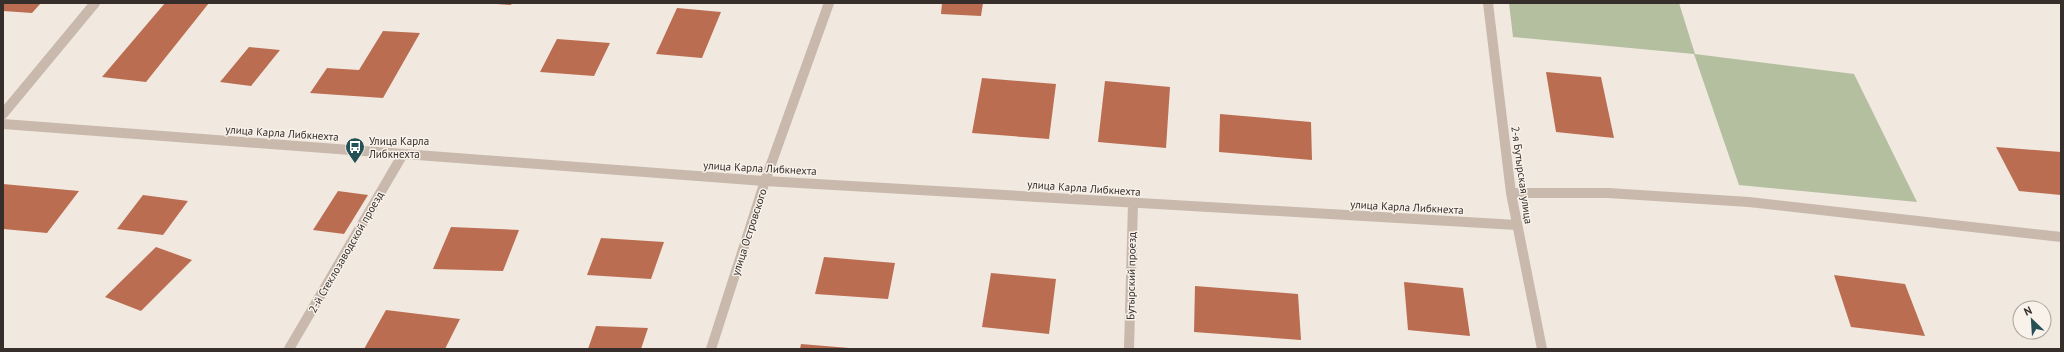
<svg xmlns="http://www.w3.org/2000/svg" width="2064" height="352" font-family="'PT Sans',sans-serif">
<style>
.green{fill:#b4bfa0}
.building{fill:#bb6d52}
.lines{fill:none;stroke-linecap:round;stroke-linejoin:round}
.minor{stroke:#c8b9ac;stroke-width:10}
.tertiary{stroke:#c8b9ac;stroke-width:10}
.labels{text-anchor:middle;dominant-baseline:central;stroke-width:3;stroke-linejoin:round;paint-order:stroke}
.street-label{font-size:11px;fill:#362e2a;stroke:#f8f2eb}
.poi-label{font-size:11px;fill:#362e2a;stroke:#f8f2eb;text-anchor:start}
</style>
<rect width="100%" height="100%" fill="#f1e8df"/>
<path class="green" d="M1509,3H1679L1695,54L1854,74L1917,202L1739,185L1694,54L1513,37Z"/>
<path class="building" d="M3,3H41L32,13L3,11Z
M165,3H209L146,82L102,77Z
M484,3H512L511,5Z
M942,3H983L981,16L941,14Z
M677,8L721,12L702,58L656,54Z
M383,31L420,33L383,98L310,93L327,68L359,70Z
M557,39L610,43L594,76L540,72Z
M249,47L280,50L251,86L220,82Z
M1546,72L1601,77L1614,138L1556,132Z
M982,78L1056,84L1049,139L972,133Z
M1105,81L1170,87L1166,148L1098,142Z
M1220,114L1311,122L1312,160L1219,152Z
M1996,147L2061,152V195L2019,191Z
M3,184L79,191L47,233L3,229Z
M338,191L368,195L344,234L313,230Z
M143,195L188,201L163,235L117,229Z
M451,227L519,230L503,271L433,269Z
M601,238L664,242L651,279L587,275Z
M156,247L192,260L141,311L105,297Z
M824,257L895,263L888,299L815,294Z
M991,273L1056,279L1049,334L982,327Z
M1834,275L1905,284L1925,336L1851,327Z
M1404,282L1463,288L1470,336L1408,330Z
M1195,286L1298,294L1301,340L1194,332Z
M386,310L460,319L445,349H364Z
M596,326L648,328L641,349H588Z
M801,344L849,348V349H800Z"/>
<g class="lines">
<path class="minor" d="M1488,3L1511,193L1542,349
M3,114L95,3
M1511,193H1608L1749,202L2061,237
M289,349L403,154
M711,349L765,181L1517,225
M1129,349L1133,203"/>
<path class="tertiary" d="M3,124L765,181L829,3"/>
</g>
<defs>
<symbol id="bus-pin" viewBox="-11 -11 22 30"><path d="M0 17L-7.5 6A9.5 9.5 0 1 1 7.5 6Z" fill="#235155" stroke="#f8f2eb"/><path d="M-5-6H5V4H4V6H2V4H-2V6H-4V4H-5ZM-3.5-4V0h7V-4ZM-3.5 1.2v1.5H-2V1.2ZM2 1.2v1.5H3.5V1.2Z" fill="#fff"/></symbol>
</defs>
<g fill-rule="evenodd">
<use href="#bus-pin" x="344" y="136" width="22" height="30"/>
</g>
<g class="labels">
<g class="street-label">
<text transform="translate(282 133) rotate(4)">улица Карла Либкнехта</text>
<text transform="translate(760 168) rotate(3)">улица Карла Либкнехта</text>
<text transform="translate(1522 175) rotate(82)">2-я Бутырская улица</text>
<text transform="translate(1084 188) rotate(4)">улица Карла Либкнехта</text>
<text transform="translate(1407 207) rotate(3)">улица Карла Либкнехта</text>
<text transform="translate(749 232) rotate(-72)">улица Островского</text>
<text transform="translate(346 252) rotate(-60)">2-й Стеклозаводской проезд</text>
<text transform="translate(1131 276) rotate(-89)">Бутырский проезд</text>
</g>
<g class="poi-label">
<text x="369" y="141">Улица Карла<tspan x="369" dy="13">Либкнехта</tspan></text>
</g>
</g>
<rect width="2064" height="352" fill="none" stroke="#362e2a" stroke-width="8"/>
<g transform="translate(2032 320) rotate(335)"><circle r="19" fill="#f8f2eb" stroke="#aaa49e"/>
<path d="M0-3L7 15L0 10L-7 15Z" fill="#235155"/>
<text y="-6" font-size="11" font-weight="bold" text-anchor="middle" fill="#362e2a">N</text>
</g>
</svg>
